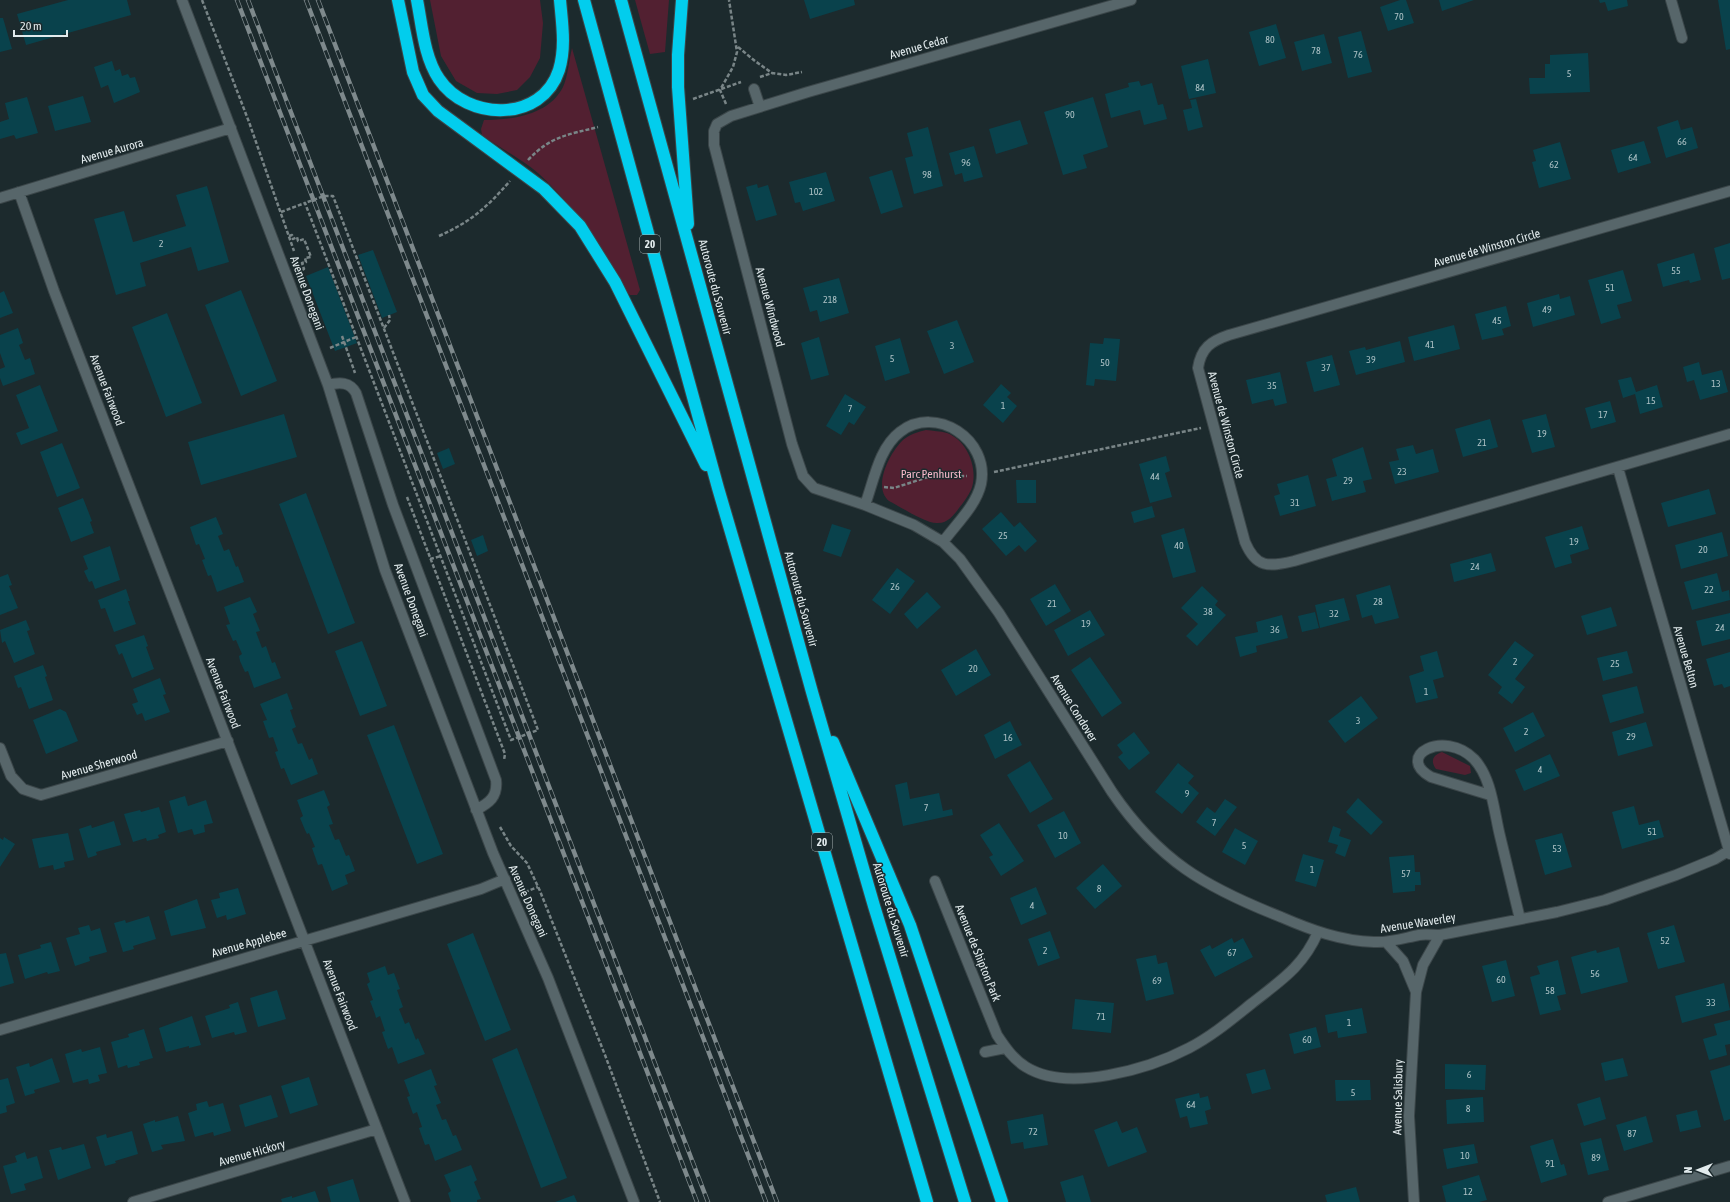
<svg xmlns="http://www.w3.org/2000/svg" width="1730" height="1202" font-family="'Asap Condensed',sans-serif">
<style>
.green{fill:#522031}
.building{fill:#09424c}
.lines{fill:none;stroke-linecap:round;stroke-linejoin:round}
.minor-casing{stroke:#3b4649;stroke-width:12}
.highway-casing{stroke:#3b4649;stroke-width:14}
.path{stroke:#798587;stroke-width:2.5;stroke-dasharray:4 2;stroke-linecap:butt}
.minor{stroke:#57666a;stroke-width:10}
.highway{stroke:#02cded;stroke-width:12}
.rail-casing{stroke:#7e898c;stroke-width:4.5}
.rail{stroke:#1c2a2d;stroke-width:3;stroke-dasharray:9;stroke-linecap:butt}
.labels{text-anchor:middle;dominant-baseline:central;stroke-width:3;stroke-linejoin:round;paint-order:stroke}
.number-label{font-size:10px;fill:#acc1c5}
.shield{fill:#1c2a2d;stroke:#a7b1b3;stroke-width:1}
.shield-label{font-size:11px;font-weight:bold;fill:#e2ebed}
.street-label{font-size:12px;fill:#e2ebed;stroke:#1c2a2d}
.park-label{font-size:12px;fill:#f7b9ca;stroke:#1c2a2d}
</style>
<rect width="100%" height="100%" fill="#1c2a2d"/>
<path class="green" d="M430,0H540L543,23L540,58L530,77L517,90L497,94L477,93L456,81L441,56Z
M635,0H669L665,52L650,54Z
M572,48L640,290L637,295H630L625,291C600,247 576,207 538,173C521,159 500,148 482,135L481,129L484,120C512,120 549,115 563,87C568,76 569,60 572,48Z
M926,430C933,431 940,431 947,433C968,441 979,470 971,490C968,496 964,502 959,508C954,515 948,523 938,523C926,524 901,507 889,501C872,487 890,452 903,440C910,434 918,432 926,430Z
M1442,752L1470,766L1471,773L1465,775L1436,769C1430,761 1433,755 1442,752Z"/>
<path class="building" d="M68,0H127L131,15L26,45L17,14Z
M804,0H854L855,5L810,19Z
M1400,0H1406L1414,23L1388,31L1380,7Z
M1439,0H1474L1442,11Z
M1599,0H1627L1628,6L1608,11L1605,2L1600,3Z
M1718,0H1730V49L1726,50Z
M0,18H3L12,49L0,52Z
M1276,24L1286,58L1259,66L1249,32Z
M1361,31L1372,72L1348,78L1338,37Z
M1324,34L1332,63L1302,71L1294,42Z
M1588,53L1590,92L1530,94L1529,78H1545V64H1550V55Z
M1208,59L1216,93L1189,99L1181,66Z
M112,61L115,71L120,69L122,76L128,74L130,78L135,77L140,92L114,103L108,85L101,88L94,67Z
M1139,81L1141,86L1152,83L1158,105L1163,104L1167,119L1144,125L1140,110L1111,118L1105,94L1129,87L1128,83Z
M83,96L91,122L55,131L48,106Z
M27,97L38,133L16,139L14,135L0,139V122L9,119L5,103Z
M1093,97L1108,147L1083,155L1087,168L1063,175L1044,112Z
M1196,99L1203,127L1188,131L1183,110L1192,108L1190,100Z
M1020,120L1028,144L996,154L989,129Z
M1678,120L1681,130L1692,127L1698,148L1666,158L1657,127Z
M928,127L943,186L914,194L905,158L913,156L907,133Z
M1644,141L1651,163L1618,173L1611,150Z
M1560,142L1571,179L1539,188L1532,162L1536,161L1533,150Z
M974,146L983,177L964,182L962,173L955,175L949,153Z
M892,170L903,207L881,214L869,177Z
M826,172L835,201L803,211L800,202L795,203L789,182Z
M757,184L758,188L768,185L777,215L756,221L746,187Z
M207,186L229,262L198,271L191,247L140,263L146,286L116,295L94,219L124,211L133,242L137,241L186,226L176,195Z
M1730,243V278L1722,280L1714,248Z
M373,250L397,312L382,318L358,255Z
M1694,253L1701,280L1690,283L1689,280L1663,287L1657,264Z
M328,267L357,343L335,351L306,276Z
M1623,270L1632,301L1617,305L1621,318L1601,324L1588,280Z
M839,278L849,313L820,322L817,310L810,312L803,288Z
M241,290L277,381L241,396L205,305Z
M4,291L13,313L0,318V293Z
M1559,294L1560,299L1570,296L1575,315L1533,327L1527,303Z
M1506,306L1511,326L1502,329L1504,335L1482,340L1475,314Z
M167,313L202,403L166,417L132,327Z
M957,320L974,362L944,374L927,331Z
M1454,325L1460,349L1414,361L1408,337Z
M18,328L23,343L19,345L25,360L30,358L35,374L3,386L0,378V369L5,367L0,353V335Z
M819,337L829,375L811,380L801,343Z
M900,338L910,373L885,381L875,346Z
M1104,338L1120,339L1116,381L1095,379L1094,386L1086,385L1090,343L1103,344Z
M1400,341L1405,362L1356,375L1349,351L1365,347L1366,350Z
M1332,355L1340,385L1314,392L1306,362Z
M1699,362L1702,375L1722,370L1728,392L1700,400L1694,380L1687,382L1683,367Z
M1280,372L1287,403L1275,406L1273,399L1252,404L1246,380Z
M1631,377L1636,392L1657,385L1663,407L1640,414L1635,394L1623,398L1618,380Z
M1001,384L1011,393L1007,397L1017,406L1003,423L983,405Z
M40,385L58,431L21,445L16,433L29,428L16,395Z
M845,394L866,407L854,425L849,422L841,435L826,426Z
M1610,401L1616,422L1591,429L1585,408Z
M284,414L297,457L201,485L188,442Z
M1546,414L1555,447L1532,453L1522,420Z
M1490,419L1498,447L1463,457L1455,429Z
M62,443L80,488L57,497L40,452Z
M1413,445L1416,454L1433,449L1439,472L1395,484L1389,462L1399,460L1396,449Z
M1363,447L1372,479L1363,481L1366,492L1332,501L1326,479L1337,476L1332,459Z
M449,448L455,464L443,469L437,453Z
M1166,456L1170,471L1165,473L1172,497L1150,503L1139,464Z
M1308,475L1316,506L1280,516L1274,496L1280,494L1277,484Z
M1016,480H1036V503H1017Z
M1709,489L1716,514L1668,527L1661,503Z
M306,493L355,623L328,634L279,504Z
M83,498L92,521L90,522L94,533L71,542L58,508Z
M1152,506L1155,517L1134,523L1131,512Z
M1001,512L1014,527L1020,522L1037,541L1025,552L1019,545L1006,556L982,529Z
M216,517L223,534L218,536L224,551L229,549L236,567L238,566L244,582L217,592L211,575L208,576L202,560L205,559L199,544L196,545L190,527Z
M832,524L851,530L841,557L823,551Z
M1582,526L1589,549L1570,555L1572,563L1555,568L1545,537Z
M1184,528L1196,572L1173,578L1161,535Z
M1722,532L1728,556L1681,569L1675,545Z
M483,535L488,551L477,556L471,540Z
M110,546L120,580L95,589L92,581L89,582L84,571L88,569L83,556Z
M1491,553L1496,571L1454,582L1450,564Z
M897,568L915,581L890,614L872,600Z
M1717,573L1722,592L1729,590L1730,600L1692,610L1684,582Z
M8,574L12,585L9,586L18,608L0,615V577Z
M1055,584L1071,611L1046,626L1030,599Z
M1390,585L1399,618L1375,624L1372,615L1362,618L1356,595Z
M1202,586L1218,601L1215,605L1226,615L1197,646L1186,636L1198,624L1181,608Z
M126,589L130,601H128L136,624L114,632L105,608L101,609L98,600Z
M927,592L941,607L917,629L904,614Z
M250,597L257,612L253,614L260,631L256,632L262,648L266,646L272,663L275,662L281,678L254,688L248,671L245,672L240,661L239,656L242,654L236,640L233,641L226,625L230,624L224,607Z
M1344,598L1350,620L1320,628L1315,605Z
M1611,607L1617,626L1587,635L1581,616Z
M1090,610L1105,635L1068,656L1054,630Z
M1315,612L1319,628L1302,632L1298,616Z
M1730,613V639L1702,646L1696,621Z
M1282,615L1288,638L1256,646L1257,652L1240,657L1235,637L1258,632L1256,622Z
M26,620L30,630L27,631L35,654L14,663L5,641L2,643L0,630Z
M144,635L148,646L146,647L154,669L132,678L122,653L119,655L115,645Z
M362,641L387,706L360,716L335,651Z
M1515,641L1534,655L1515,679L1525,687L1512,704L1498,693L1502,687L1488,675Z
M976,649L991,675L956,696L941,670Z
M1437,651L1444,677L1433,680L1438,698L1416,703L1409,676L1424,671L1420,656Z
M1627,651L1633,673L1603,681L1597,658Z
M1730,652V686L1724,688L1722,684L1714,686L1706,659Z
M1090,657L1122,703L1102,717L1071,670Z
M43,665L47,676L45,677L53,700L29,709L21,687L18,688L14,676Z
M160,678L166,694L163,695L170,712L145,721L142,713L137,715L132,704L138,702L133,689Z
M1637,686L1644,713L1610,723L1602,695Z
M287,693L293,709L290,710L296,727L292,729L298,744L302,743L309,760L312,758L318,774L291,785L284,768L281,769L275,752L278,751L273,737L269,738L263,721L267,720L260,704Z
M1361,696L1378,718L1345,743L1328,721Z
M60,709L66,712L78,741L46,754L33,720Z
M1533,712L1545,736L1515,752L1503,728Z
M1010,721L1022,745L995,759L984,735Z
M1646,722L1653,746L1618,756L1612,732Z
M394,725L443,854L417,864L367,735Z
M1134,732L1150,753L1129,770L1118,757L1123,753L1117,745Z
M1550,754L1560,776L1524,791L1515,770Z
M1030,761L1053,799L1030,813L1007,775Z
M1178,763L1194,776L1188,783L1199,793L1182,814L1155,792Z
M907,782L910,799L939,793L943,811L952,809L953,815L903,826L895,785Z
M324,790L330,805L327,807L333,824L329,825L335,840L339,839L346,856L349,855L355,871L345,875L348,884L332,891L322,864L318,865L312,848L315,847L309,833L307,834L305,830L300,818L303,816L297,800Z
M185,796L188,806L206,800L213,823L204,825L205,832L194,835L192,829L178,833L169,801Z
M1358,798L1383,822L1371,835L1346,812Z
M1225,799L1237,807L1215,836L1196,822L1207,807L1215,813Z
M1634,806L1639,825L1659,820L1664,837L1622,849L1612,812Z
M159,807L166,832L158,835L159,838L147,841L146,838L133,842L124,814L140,810L141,812Z
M1064,811L1081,843L1055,858L1037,825Z
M114,821L121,845L96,852L97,855L88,858L79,829L91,825L92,828Z
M999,823L1024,861L1001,876L989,857L993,855L980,835Z
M1333,826L1341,829L1339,836L1351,840L1345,857L1335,853L1338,845L1328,842Z
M1235,828L1258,841L1245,865L1222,852Z
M68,833L74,860L64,862L65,867L54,870L53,865L39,868L32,839Z
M1562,833L1572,867L1545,875L1535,840Z
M4,837L15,844L0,867V838L3,840Z
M1303,854L1324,860L1316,887L1295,881Z
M1414,855L1415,872H1420L1421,885H1415V891L1393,893L1389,857Z
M1103,864L1122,886L1095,909L1076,888Z
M1036,887L1047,914L1021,925L1010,898Z
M238,888L246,914L227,920L226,915L217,918L211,900L220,898L219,893Z
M197,899L206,928L171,936L164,911Z
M149,916L156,939L133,946L134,949L123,952L114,923L125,920L126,923Z
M89,925L91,931L100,928L107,952L89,957L90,961L75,966L66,938L80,934L78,928Z
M1674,925L1685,962L1658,969L1647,933Z
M1050,931L1060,958L1038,966L1028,939Z
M473,933L511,1030L485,1041L447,944Z
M1232,938L1234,943L1243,938L1253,957L1215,977L1200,950L1210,945L1212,949Z
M51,942L60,971L48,974L47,972L25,979L18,955L41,948L40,945Z
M1619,947L1628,982L1581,994L1571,957L1596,950L1597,953Z
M6,953L14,983L0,987V954Z
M1156,955L1158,964L1167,962L1174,994L1146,1001L1136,959Z
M1506,960L1515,996L1492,1002L1482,966Z
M1558,960L1566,994L1557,996L1561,1010L1540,1015L1530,977L1540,974L1537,966Z
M385,966L388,975L394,973L400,989L397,990L403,1007L399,1009L405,1024L409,1022L416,1040L418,1038L425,1054L398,1064L392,1047L388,1049L384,1038L382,1032L385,1031L380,1016L376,1018L375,1014L370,1001L373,1000L367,984L370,982L367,973Z
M1724,983L1730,1010L1682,1023L1675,996Z
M277,990L286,1019L258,1027L250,998Z
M1075,999L1114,1003L1111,1033L1072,1029Z
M238,1002L247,1032L235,1035L234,1032L212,1038L205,1016L230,1008L229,1005Z
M1362,1008L1367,1033L1338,1038L1337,1031L1328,1033L1325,1015Z
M192,1016L201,1045L189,1048V1046L166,1052L159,1028Z
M1730,1020V1044L1725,1045L1727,1055L1709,1060L1703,1039L1717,1035L1714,1024Z
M1316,1027L1321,1047L1294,1054L1289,1034Z
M144,1029L153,1058L139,1062L140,1065L128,1068L127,1065L118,1068L111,1042L129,1037L128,1034Z
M100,1047L107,1073L98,1075L100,1081L89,1084L88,1079L73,1083L65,1054L81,1049L82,1052Z
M517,1048L567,1178L541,1188L492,1059Z
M52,1058L60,1082L34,1090L35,1093L25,1096L16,1067L29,1063L30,1067Z
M1623,1058L1628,1076L1605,1081L1601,1063Z
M1445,1064L1486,1065L1485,1090L1445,1089Z
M1730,1065V1119L1724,1121L1710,1071Z
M431,1069L437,1085L434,1086L441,1103L436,1105L442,1120L446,1119L453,1136L456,1135L462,1150L435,1161L429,1144L425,1145L421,1134L419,1128L422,1127L417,1112L413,1114L407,1097L410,1096L404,1080Z
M1265,1069L1271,1089L1252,1094L1246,1074Z
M309,1077L318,1105L290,1114L281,1086Z
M8,1078L15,1103L6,1106L7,1112L0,1114V1080Z
M1335,1080H1370L1371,1100L1336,1101Z
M1199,1093L1200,1098L1208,1096L1211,1109L1205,1111L1208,1124L1190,1128L1187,1116L1180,1118L1175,1099Z
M271,1095L278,1117L245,1127L239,1105Z
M1483,1097L1484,1122L1447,1124L1446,1100Z
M1600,1097L1606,1119L1584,1126L1577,1104Z
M207,1101L209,1107L223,1103L231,1131L214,1136L213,1132L195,1137L188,1113L197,1110L196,1104Z
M1697,1110L1701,1127L1680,1132L1676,1115Z
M1043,1114L1048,1145L1024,1149L1023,1142L1011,1144L1007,1121Z
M178,1116L185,1141L161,1145L163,1149L152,1152L143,1124L155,1120V1122Z
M1646,1116L1653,1142L1624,1151L1616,1125Z
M1117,1121L1122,1133L1137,1127L1147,1152L1108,1167L1094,1130Z
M132,1131L138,1154L115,1161L116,1163L105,1166L96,1137L106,1134L107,1138Z
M1601,1138L1609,1170L1588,1175L1580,1143Z
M1553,1139L1561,1165L1564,1164L1567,1175L1541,1183L1530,1146Z
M84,1144L91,1168L58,1180L49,1150L61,1147L62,1150Z
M1474,1144L1478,1163L1447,1169L1443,1149Z
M25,1152L27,1159L37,1156L43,1178L24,1184L26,1190L11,1194L3,1166L17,1162L15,1156Z
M471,1165L477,1180L474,1182L481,1199L477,1200V1202H451L448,1193L451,1191L444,1175Z
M1083,1175L1091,1202H1066L1060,1182Z
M1479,1175L1487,1200L1479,1202H1446L1442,1186Z
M353,1179L360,1202H331L327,1187Z
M1356,1187L1360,1202H1327L1325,1195Z
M315,1191L319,1202H282L281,1199L292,1196V1198Z
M574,1195L577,1202H555Z"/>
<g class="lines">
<defs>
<path id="minor" d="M182,0L328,385L385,570L493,853L548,978L634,1202
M1131,0L808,92L731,116L717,124L714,131V145L792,444L803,476L814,488L865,505L914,525L943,542L960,559L999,613L1112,792C1159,861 1205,887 1281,917C1311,930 1341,941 1374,942C1389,943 1404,938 1419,935C1425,934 1433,935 1440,935L1557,912L1605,900L1676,875L1715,859L1730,850
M1671,0L1682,38
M754,89L760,107
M1730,191L1229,335C1211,341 1201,348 1198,368L1245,542C1256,568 1268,567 1294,561L1730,434
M19,192L54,291L405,1202
M0,198L231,128
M328,385C340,382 350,382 356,393L393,505L496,780C498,797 489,803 476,810
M1618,468L1730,854
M865,505C874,480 879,448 900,432C936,404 990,440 981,484C976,506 956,524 943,542
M0,748L11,776L23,789L41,795L228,741
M1490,795L1431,777C1394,756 1444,729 1474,759C1492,778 1494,812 1500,836C1507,864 1513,891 1520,919
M935,881L997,1035C1005,1047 1013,1059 1026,1067C1068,1093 1149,1069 1189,1048C1212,1036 1231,1020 1251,1004C1280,981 1303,967 1318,932
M1386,942L1403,961L1416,992
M0,1030L481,889L505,879
M985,1052L1005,1048
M133,1202L377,1129
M1414,1202L1409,1116L1416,992L1423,965L1440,935
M1608,1202L1730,1166"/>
<path id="highway" d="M398,0L413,72L423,95L438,111L544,189L580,226L615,282L706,465
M417,0C422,25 424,57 439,79C467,121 542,123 559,70C566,47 562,23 560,0
M584,0L718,488L927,1202
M621,0L812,692L874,906L965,1202
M682,0L678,55V87L688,224
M833,742L910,925L1002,1202"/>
</defs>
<use href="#minor" class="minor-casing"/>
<use href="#highway" class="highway-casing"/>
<path class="path" d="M202,0L249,122L294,251
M738,47L755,61L772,73
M760,77L772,73L786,75L802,72
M693,99L741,82
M726,104L720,90L733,67L737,52L729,0
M528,160C551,136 567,135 598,127
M281,212L305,203L511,740L538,730L333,196H324L305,203
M289,236L292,235L293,239L297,237L298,241L304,239L311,257L305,258L306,262L302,263L304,269L300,271
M439,236C472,221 486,208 510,181
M384,328L390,320L389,315
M342,336L355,373
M330,348L356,337
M994,472L1201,428
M884,487L894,488L928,477L967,476
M407,497L505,754L504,760
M430,559L441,556
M500,827L511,846L527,863L540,891L605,1055L660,1202
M525,892L538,887"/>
<use href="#minor" class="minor"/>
<use href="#highway" class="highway"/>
<defs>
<path id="rail" d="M237,0L697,1202
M248,0L708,1202
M306,0L766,1202
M318,0L777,1202"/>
</defs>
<use href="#rail" class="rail-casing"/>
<use href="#rail" class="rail"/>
</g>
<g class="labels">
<g class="number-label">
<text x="1399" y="16">70</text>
<text x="1270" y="39">80</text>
<text x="1316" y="50">78</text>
<text x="1358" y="54">76</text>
<text x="1569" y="73">5</text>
<text x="1200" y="87">84</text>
<text x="1070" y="114">90</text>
<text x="1682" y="141">66</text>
<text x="1633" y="157">64</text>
<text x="966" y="162">96</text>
<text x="1554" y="164">62</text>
<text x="927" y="174">98</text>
<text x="816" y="191">102</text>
<text x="161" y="243">2</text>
<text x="1676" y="270">55</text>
<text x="1610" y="287">51</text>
<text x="830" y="299">218</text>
<text x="1547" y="309">49</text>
<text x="1497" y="320">45</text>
<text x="1430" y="344">41</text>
<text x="952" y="345">3</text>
<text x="892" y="358">5</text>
<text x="1371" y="359">39</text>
<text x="1105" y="362">50</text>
<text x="1326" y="367">37</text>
<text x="1716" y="383">13</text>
<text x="1272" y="385">35</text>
<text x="1651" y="400">15</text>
<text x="1003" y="405">1</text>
<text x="850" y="408">7</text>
<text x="1603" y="414">17</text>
<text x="1542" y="433">19</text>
<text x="1482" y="442">21</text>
<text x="1402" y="471">23</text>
<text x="1155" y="476">44</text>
<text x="1348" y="480">29</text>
<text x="1295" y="502">31</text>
<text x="1003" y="535">25</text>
<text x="1574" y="541">19</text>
<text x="1179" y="545">40</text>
<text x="1703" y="549">20</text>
<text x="1475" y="566">24</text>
<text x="895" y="586">26</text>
<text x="1709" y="589">22</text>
<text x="1378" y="601">28</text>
<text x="1052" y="603">21</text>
<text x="1208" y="611">38</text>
<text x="1334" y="613">32</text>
<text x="1086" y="623">19</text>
<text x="1720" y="627">24</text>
<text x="1275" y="629">36</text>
<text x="1515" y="661">2</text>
<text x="1615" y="663">25</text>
<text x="973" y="668">20</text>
<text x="1426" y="691">1</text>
<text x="1358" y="720">3</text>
<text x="1526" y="731">2</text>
<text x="1631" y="736">29</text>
<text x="1008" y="737">16</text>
<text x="1540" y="769">4</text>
<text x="1187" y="793">9</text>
<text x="926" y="807">7</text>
<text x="1214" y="822">7</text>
<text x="1652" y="831">51</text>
<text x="1063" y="835">10</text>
<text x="1244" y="845">5</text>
<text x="1557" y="848">53</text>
<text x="1312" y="869">1</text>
<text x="1406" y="873">57</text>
<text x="1099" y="888">8</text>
<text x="1032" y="905">4</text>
<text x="1665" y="940">52</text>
<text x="1045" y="950">2</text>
<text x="1232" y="952">67</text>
<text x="1595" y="973">56</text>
<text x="1501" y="979">60</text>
<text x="1157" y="980">69</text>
<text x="1550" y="990">58</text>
<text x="1711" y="1002">33</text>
<text x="1101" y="1016">71</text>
<text x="1349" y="1022">1</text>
<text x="1307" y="1039">60</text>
<text x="1469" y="1074">6</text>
<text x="1353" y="1092">5</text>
<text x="1191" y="1104">64</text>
<text x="1468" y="1108">8</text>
<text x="1033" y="1131">72</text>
<text x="1632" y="1133">87</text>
<text x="1465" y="1155">10</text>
<text x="1596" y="1157">89</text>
<text x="1550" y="1163">91</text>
<text x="1468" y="1191">12</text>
</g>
<g class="shield">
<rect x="640" y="235" width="20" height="18" rx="3"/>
<rect x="812" y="833" width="20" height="18" rx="3"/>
</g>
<g class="shield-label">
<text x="650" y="244">20</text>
<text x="822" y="842">20</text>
</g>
<g class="street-label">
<text transform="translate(919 47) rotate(-16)">Avenue Cedar</text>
<text transform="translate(112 151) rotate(-16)">Avenue Aurora</text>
<text transform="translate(1487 248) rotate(-16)">Avenue de Winston Circle</text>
<text transform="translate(715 287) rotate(75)">Autoroute du Souvenir</text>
<text transform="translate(307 293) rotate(70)">Avenue Donegani</text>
<text transform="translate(770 307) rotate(75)">Avenue Windwood</text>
<text transform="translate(107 390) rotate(69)">Avenue Fairwood</text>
<text transform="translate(1226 425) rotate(75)">Avenue de Winston Circle</text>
<text transform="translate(801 599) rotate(75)">Autoroute du Souvenir</text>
<text transform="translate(411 600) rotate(70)">Avenue Donegani</text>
<text transform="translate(1686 657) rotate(74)">Avenue Belton</text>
<text transform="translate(223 693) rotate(69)">Avenue Fairwood</text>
<text transform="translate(1074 708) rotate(58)">Avenue Condover</text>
<text transform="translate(99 765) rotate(-16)">Avenue Sherwood</text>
<text transform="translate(528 901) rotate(66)">Avenue Donegani</text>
<text transform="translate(891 910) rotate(73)">Autoroute du Souvenir</text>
<text transform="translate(1418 923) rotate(-9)">Avenue Waverley</text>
<text transform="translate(249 943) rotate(-16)">Avenue Applebee</text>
<text transform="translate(978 953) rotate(68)">Avenue de Shipton Park</text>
<text transform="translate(340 995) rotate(69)">Avenue Fairwood</text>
<text transform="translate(1398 1097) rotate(-89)">Avenue Salisbury</text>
<text transform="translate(252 1153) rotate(-16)">Avenue Hickory</text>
</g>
<g class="park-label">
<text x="931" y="474">Parc Penhurst</text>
</g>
</g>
<g transform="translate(1698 1170) rotate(270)" stroke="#1c2a2d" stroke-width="3" paint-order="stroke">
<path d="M0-3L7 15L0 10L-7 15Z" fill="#e2ebed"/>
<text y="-6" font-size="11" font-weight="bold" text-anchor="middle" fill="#e2ebed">N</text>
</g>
<path d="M14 30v6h53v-6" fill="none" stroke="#e2ebed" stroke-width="2"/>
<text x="20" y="30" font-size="12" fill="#e2ebed" stroke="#1c2a2d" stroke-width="3" paint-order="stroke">20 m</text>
</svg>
